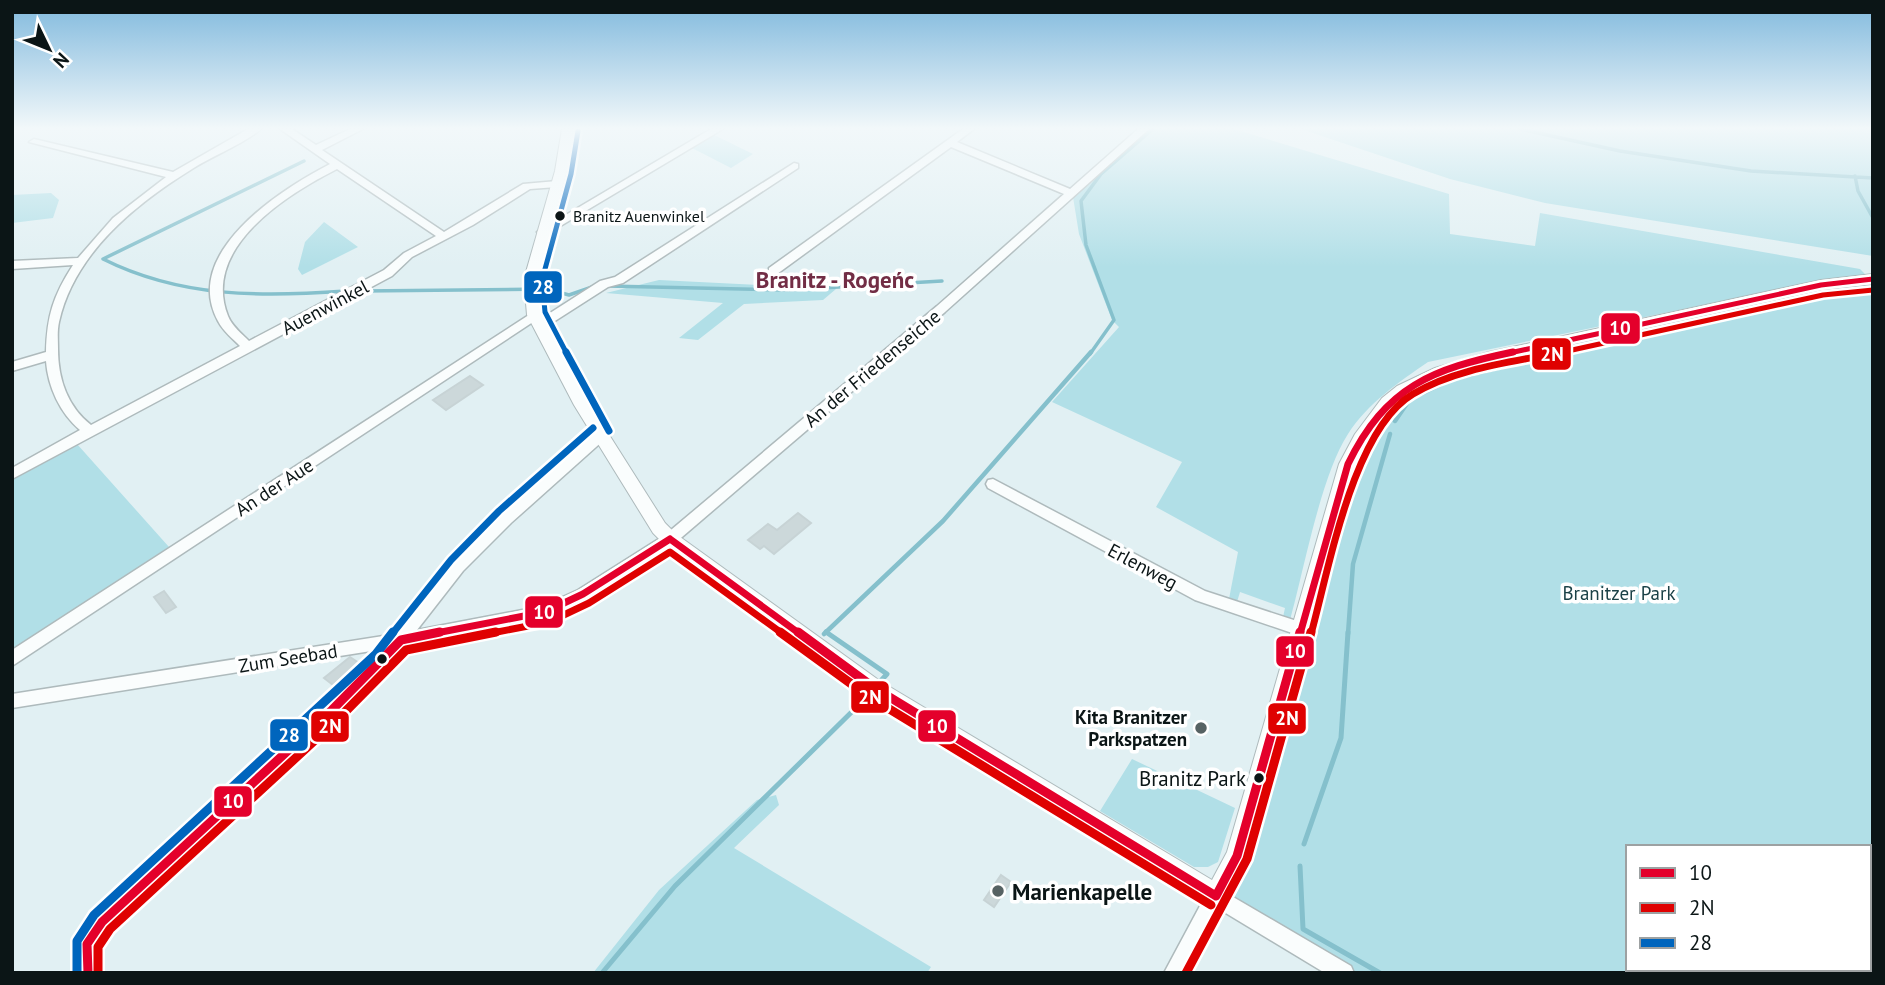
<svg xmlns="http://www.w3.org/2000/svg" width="1885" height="985" font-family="'PT Sans',sans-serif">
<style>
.green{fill:#b1dfe7;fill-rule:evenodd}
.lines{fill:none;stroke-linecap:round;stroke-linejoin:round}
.stream-far2{stroke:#85c0cc;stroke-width:3.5}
.stream-far1{stroke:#85c0cc;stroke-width:4.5}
.stream{stroke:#85c0cc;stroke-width:5}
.building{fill:#ccd8da;stroke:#c7d3d5;stroke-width:2}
.minor-casing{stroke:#aebabc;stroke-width:3}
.tertiary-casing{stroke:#aebabc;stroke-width:2}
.minor{fill:#fafdfd;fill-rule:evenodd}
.tertiary{fill:#fafdfd;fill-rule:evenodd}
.bus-1-far2-casing{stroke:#fff;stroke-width:10}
.bus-1-far1-casing{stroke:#fff;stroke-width:12}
.bus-1-casing{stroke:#fff;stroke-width:14}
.bus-2-far2-casing{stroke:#fff;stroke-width:10}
.bus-2-far1-casing{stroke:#fff;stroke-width:12}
.bus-2-casing{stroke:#fff;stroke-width:14}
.bus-3-far2-casing{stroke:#fff;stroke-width:10}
.bus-3-far1-casing{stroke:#fff;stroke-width:12}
.bus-3-casing{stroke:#fff;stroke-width:14}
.bus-1-far2{stroke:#e4002b;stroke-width:5}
.bus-1-far1{stroke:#e4002b;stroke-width:7}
.bus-1{stroke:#e4002b;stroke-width:9}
.bus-2-far2{stroke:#df0101;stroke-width:5}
.bus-2-far1{stroke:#df0101;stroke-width:7}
.bus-2{stroke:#df0101;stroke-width:9}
.bus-3-far2{stroke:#0065bd;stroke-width:5}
.bus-3-far1{stroke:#0065bd;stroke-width:7}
.bus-3{stroke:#0065bd;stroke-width:9}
.bus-dot{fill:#0b1516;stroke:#fff;stroke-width:2.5}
.poi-dot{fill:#566263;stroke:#fff;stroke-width:2.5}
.labels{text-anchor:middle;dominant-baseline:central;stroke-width:7;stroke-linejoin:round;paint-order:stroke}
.far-bus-label{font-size:16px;fill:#0b1516;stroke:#fff;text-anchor:start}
.street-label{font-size:19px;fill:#0b1516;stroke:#fff}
.park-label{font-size:19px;fill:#1b4147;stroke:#fff}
.poi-label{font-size:19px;font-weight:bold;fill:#0b1516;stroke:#fff;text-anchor:end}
.near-bus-label{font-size:21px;fill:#0b1516;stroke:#fff;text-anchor:end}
.quarter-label{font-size:23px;font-weight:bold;fill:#722d45;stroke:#fff}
.near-poi-label{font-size:23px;font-weight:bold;fill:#0b1516;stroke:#fff;text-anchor:start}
.line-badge{stroke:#fff;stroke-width:2.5}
.badge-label{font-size:19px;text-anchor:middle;font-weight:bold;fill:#fff}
</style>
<rect width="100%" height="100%" fill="#e1f0f3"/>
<path class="green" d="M1150,129H1234L1449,194L1450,234L1535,246L1540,213L1860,269L1866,275L1828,279L1428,362C1399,382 1368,403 1348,434C1321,475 1304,570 1290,620L1283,617L1285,608L1240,592L1237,602L1229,599L1238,552L1156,507L1182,462L1052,402L1119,327L1112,320L1079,234L1073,197Z
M1301,129H1873V256L1545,203L1450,179Z
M714,135L753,154L731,168L692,148Z
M51,193L59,200L53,218L12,223V195Z
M324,222L358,247L302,275L298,269L305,242Z
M659,280L836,289L823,300L744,304L698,340L679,338L723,303L606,293Z
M1873,284V973H1354L1230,901L1349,485C1362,452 1376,419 1404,396C1452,359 1562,345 1623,333C1706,316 1789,296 1873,284ZM1628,847H1869V969H1628Z
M77,444L169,547L12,650V479Z
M1132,759L1235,808L1218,862L1208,867H1194L1100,811Z
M776,795L779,805L734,848L931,967L927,973H593L659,890L757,800Z"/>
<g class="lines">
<path class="stream-far2" d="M1520,129L1620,151L1751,171L1873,178
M304,161L103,259C181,298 261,297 346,291
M1855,176L1858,191L1873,218
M607,286L787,290L942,281
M362,291L547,289L569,295L595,286
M1090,354L1114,320L1086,245L1081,201L1101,174L1153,129
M1554,354L1837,293L1873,289"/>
<path class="stream-far1" d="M1395,421L1410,399L1452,379L1562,352
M824,634L943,521L1091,352
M1348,634L1353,564L1390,434"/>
<path class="stream" d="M826,632L887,674L878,684
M1304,844L1341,738L1348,632
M1300,866L1303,929L1380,973
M602,973L675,886L873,691"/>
</g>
<path class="building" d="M470,376L483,385L446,410L433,400Z
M798,513L811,523L774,554L764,546L760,549L748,540L768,524L777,530Z
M164,591L176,607L166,613L154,597Z
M350,657L359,663L333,685L324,678Z
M1001,875L1011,882L994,907L984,900Z"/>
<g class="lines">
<defs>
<path id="minor" d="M248,129H261C244,144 212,156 192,169C134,205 74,254 59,322C57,331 58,340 58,349C58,378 67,406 91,425L240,346C233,339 223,331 218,321C181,253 280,190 330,164L280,129H292L316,145L350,129H363L322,150L444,232L523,184L557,181L562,184L557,187L530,189L473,225L412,257L392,276L12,479V468L80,430C60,413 48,387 46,361L12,371V362L46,352C47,316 53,296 73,265L12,269V261L78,258L113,218L166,177L29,142L34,139L173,172ZM337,169L436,236L404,253L384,270L249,341C242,334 232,326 228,316C201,248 286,195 337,169Z
M711,129H723L547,234H539L537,232Z
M963,129H974L957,142L1070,189L1138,129H1149L945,312L675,543L588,598L550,617L405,646L390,666L109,929L97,946L98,973H78L77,944L95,915L384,649L12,708V694L396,634L453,563L501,515L595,433H605L607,436L605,439L511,523L463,571L417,630L543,606L578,590L665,535L937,306L1064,194L951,147L777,274H769V268Z
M794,163L798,164V168L623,283L608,287L544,328H536L534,325L536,322L600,281L615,277Z
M535,311L541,315L539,318L12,666V650Z
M993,479L1205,591L1306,624L1309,629L1306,634L1301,636L1195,600L988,488L986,484L988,480Z
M1216,887L1351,966L1354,973H1325L1219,909L1185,973H1164L1209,889Z"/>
<path id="tertiary" d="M562,129H574L567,171L538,279L543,315L589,403L665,523L676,534L880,681L1212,880L1227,852L1339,464L1355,434L1382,398L1397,386L1435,368L1489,352L1821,280L1873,274V284L1821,290L1489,362L1446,375L1409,394L1393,407L1379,423L1357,464L1248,856L1224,904L1216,908L866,693L664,544L653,533L574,405L527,315L524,279L555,171Z"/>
</defs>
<use href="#minor" class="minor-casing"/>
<use href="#tertiary" class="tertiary-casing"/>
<use href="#minor" class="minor"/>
<use href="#tertiary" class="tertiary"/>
<defs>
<path id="bus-1-far2" d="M1505,354L1821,285L1873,279"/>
<path id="bus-1-far1" d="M670,539L800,634
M431,634L545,612L583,594L670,539
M1300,634L1348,464C1386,386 1432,369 1513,352"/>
<path id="bus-1" d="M798,632L873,687L1216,896
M401,640L440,632
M1216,896L1237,856L1300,632
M88,973L87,944L102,922L332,710L401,640"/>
<path id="bus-2-far2" d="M1554,354L1823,295L1873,290"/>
<path id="bus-2-far1" d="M487,634L549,622L589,603L670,552L783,634
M1311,634C1329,569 1353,429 1413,394C1456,368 1513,362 1562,352"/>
<path id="bus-2" d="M780,632L868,696L1211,905
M98,973V947L110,929L339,718L406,650L496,632
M1186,973L1247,859L1311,632"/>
<path id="bus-3-far2" d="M567,354L545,312L542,280L571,174L578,131"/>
<path id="bus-3-far1" d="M566,352L609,431
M392,634L451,560L499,511L593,428"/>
<path id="bus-3" d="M77,973V941L94,915L376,654L393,632"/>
</defs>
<use href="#bus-1-far2" class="bus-1-far2-casing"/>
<use href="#bus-1-far1" class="bus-1-far1-casing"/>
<use href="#bus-1" class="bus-1-casing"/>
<use href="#bus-2-far2" class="bus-2-far2-casing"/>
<use href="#bus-2-far1" class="bus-2-far1-casing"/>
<use href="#bus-2" class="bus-2-casing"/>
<use href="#bus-3-far2" class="bus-3-far2-casing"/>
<use href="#bus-3-far1" class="bus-3-far1-casing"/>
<use href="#bus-3" class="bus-3-casing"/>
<use href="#bus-1-far2" class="bus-1-far2"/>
<use href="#bus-1-far1" class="bus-1-far1"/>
<use href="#bus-1" class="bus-1"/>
<use href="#bus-2-far2" class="bus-2-far2"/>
<use href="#bus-2-far1" class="bus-2-far1"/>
<use href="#bus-2" class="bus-2"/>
<use href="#bus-3-far2" class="bus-3-far2"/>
<use href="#bus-3-far1" class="bus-3-far1"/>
<use href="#bus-3" class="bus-3"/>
</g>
<linearGradient id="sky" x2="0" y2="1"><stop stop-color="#80b9dd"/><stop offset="0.48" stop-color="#f2f8fa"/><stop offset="1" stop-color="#f2f8fa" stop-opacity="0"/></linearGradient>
<rect width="1885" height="267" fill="url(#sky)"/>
<g class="bus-dot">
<circle cx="560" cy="216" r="6"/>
<circle cx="382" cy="659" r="6"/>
<circle cx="1259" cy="778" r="6"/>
</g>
<g class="poi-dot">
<circle cx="1201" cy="728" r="7"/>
<circle cx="998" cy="891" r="7"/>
</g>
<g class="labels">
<g class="far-bus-label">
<text x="573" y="216">Branitz Auenwinkel</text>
</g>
<g class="street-label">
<text transform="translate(325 307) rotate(-28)">Auenwinkel</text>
<text transform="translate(872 368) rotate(-40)">An der Friedenseiche</text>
<text transform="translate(274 487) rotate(-33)">An der Aue</text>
<text transform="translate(1143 566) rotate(28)">Erlenweg</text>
<text transform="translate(288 658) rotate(-9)">Zum Seebad</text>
</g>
<g class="park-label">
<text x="1619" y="593">Branitzer Park</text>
</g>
<g class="poi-label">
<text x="1187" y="717">Kita Branitzer<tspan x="1187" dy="22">Parkspatzen</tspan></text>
</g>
<g class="near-bus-label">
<text x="1246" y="778">Branitz Park</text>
</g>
<g class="quarter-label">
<text x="835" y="279">Branitz - Rogeńc</text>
</g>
<g class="near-poi-label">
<text x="1012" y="891">Marienkapelle</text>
</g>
</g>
<g class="line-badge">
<rect x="523" y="270" width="40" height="34" rx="7" fill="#0065bd"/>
<rect x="1600" y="312" width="41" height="33" rx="7" fill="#e4002b"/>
<rect x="1531" y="337" width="41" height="34" rx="7" fill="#df0101"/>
<rect x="524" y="595" width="40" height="34" rx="7" fill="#e4002b"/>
<rect x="1275" y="635" width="40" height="33" rx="7" fill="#e4002b"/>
<rect x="850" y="680" width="40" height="34" rx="7" fill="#df0101"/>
<rect x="1267" y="702" width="40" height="33" rx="7" fill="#df0101"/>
<rect x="917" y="709" width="40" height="34" rx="7" fill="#e4002b"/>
<rect x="310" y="710" width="40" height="33" rx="7" fill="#df0101"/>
<rect x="269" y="718" width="40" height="34" rx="7" fill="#0065bd"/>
<rect x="213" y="785" width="40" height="33" rx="7" fill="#e4002b"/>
</g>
<g class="badge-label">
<text x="543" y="294">28</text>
<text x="1620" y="335">10</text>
<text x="1552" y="361">2N</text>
<text x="544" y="619">10</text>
<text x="1295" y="658">10</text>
<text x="870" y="704">2N</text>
<text x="1287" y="725">2N</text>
<text x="937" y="733">10</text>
<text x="330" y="733">2N</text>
<text x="289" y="742">28</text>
<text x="233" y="808">10</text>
</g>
<rect width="1885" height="985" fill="none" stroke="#0b1516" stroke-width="28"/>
<rect x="1626" y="845" width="245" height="126" fill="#ffffff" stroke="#9da1a2" stroke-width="2"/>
<rect x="1640" y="868" width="35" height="10" fill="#e4002b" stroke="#9da1a2" stroke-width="2"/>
<text x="1689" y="880" font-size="21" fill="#0b1516">10</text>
<rect x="1640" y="903" width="35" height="10" fill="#df0101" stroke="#9da1a2" stroke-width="2"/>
<text x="1689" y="915" font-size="21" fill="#0b1516">2N</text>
<rect x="1640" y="938" width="35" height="10" fill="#0065bd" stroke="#9da1a2" stroke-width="2"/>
<text x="1689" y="950" font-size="21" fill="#0b1516">28</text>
<g transform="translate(49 49) rotate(133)" stroke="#ffffff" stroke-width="5" paint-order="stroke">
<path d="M0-5L12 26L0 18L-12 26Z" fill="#0b1516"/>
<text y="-10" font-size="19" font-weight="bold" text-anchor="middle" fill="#0b1516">N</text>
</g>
</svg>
